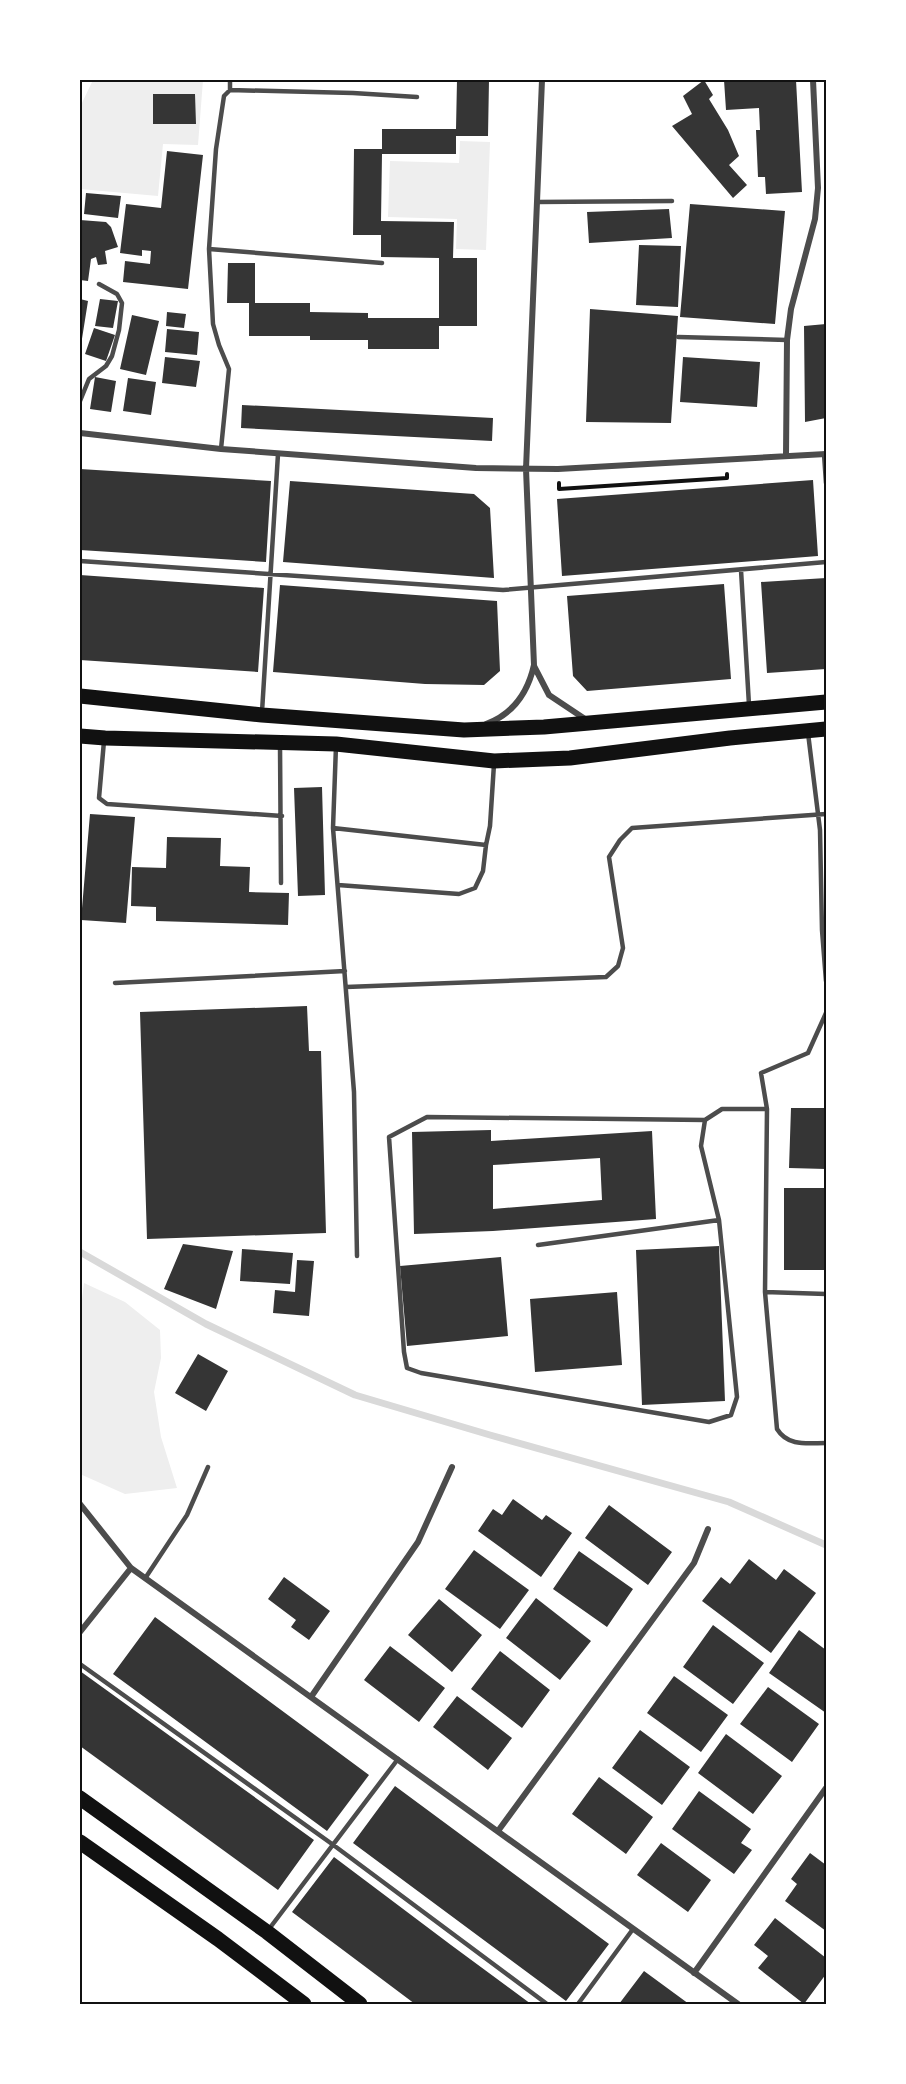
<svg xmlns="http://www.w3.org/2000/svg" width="906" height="2084" font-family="Manrope,sans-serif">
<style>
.green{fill:#eee}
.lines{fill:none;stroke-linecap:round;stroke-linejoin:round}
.stream{stroke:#d9d9d9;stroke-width:7}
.building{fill:#353535;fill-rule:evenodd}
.path{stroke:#111;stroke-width:4}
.service{stroke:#4c4c4c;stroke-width:4.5}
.minor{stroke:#4c4c4c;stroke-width:6}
.primary{stroke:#111;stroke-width:15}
.neatline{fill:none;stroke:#111;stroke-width:2}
</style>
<rect width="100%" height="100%" fill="#fff"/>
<path class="green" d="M93,80H203L198,145L163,144L158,196L80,189V107Z
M460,141L490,142L486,250L456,249L457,219L388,217L390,161L459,163Z
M84,1283L125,1302L160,1330L161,1358L154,1392L161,1437L177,1488L125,1494L80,1474V1316Z"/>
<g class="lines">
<path class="stream" d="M80,1252L206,1324L355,1395L490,1435L729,1502L826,1545"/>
</g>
<path class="building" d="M457,80H489L488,136H456V154H382L381,221L454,222L453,258H477V326H439V349H368V340H310V336H249V303H227L228,263H255V303H310V312L368,313V318H439V258L381,257V235H353L354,149H382V129H456Z
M704,80L713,95L709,99L728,130L739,156L729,165L747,185L733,198L672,126L692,114L683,96Z
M724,80H796L802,192L766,194L765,177H758L756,130H760L759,108L726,110Z
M153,94H195L196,124H153Z
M167,151L203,155L188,289L123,282L125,261L150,264L151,251L142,250V256L120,253L126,204L161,208Z
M86,193L121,196L118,218L84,214Z
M690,204L785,211L775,324L680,317Z
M669,209L672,238L589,243L587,212Z
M80,220L106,222L111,227L118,247L105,251L107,264L98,265L96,257L91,259L88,281L80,280Z
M639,245L681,246L678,307L636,305Z
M80,299L88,301L81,345L80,344Z
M100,299L118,301L113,328L95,326Z
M590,309L678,316L671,423L586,422Z
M167,312L186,314L184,328L166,326Z
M132,315L159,321L146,375L120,369Z
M826,324V418L805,422L804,326Z
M94,328L115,335L106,361L85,354Z
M167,329L199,332L197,355L165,352Z
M165,357L200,361L196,387L162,383Z
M683,357L760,362L757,407L680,402Z
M95,377L116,381L111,412L90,409Z
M128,378L156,382L151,415L123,411Z
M242,405L493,418L492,441L241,428Z
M80,469L271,481L266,562L80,550Z
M813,480L818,556L562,576L557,499Z
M290,481L474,494L490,508L494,578L283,562Z
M80,575L264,588L258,672L80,660Z
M826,578V669L767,673L761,582Z
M724,584L731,679L587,691L573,676L567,596Z
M280,585L497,601L500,671L484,685L425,684L273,672Z
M322,787L325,895L298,896L294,788Z
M90,814L135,817L126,923L81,920Z
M167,837L221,838L220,866L250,867L249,892L289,893L288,925L156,921V907L131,906L132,867L166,868Z
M307,1006L309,1051H321L326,1233L147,1239L140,1012Z
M791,1108H826V1169L789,1168Z
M491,1130V1141L652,1131L656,1219L493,1231L414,1234L412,1132ZM600,1158L602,1200L493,1209V1165Z
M784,1188H826V1270H784Z
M183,1244L233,1251L216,1309L164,1289Z
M719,1246L725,1401L642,1405L636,1250Z
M242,1249L293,1253L290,1284L240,1281Z
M501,1257L508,1336L407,1346L400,1266Z
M297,1260L314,1261L309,1316L273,1313L275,1290L295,1292Z
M617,1292L622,1365L535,1372L530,1299Z
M198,1354L228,1371L206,1411L175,1393Z
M513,1499L542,1520L546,1515L572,1533L541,1577L478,1531L493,1509L502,1515Z
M609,1505L672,1552L648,1585L585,1538Z
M474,1550L529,1590L500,1629L445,1589Z
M579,1551L633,1589L607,1627L553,1589Z
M749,1559L776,1580L784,1569L816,1593L771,1653L702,1601L721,1577L730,1584Z
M284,1577L330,1611L309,1640L291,1627L296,1620L268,1599Z
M536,1598L591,1641L560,1680L506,1638Z
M439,1599L482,1635L452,1672L408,1635Z
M155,1617L369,1775L327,1831L113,1674Z
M713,1625L764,1663L733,1704L683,1667Z
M799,1630L826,1650V1713L769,1673Z
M390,1646L445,1688L419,1722L364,1680Z
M500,1651L550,1690L522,1728L471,1689Z
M80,1671L314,1840L278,1890L80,1746Z
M674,1676L728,1715L701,1752L647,1713Z
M768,1687L819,1724L792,1762L740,1724Z
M457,1696L512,1738L488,1770L433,1727Z
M640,1730L690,1767L662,1805L612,1768Z
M726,1734L782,1776L753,1814L698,1773Z
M599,1777L653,1817L626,1854L572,1814Z
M395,1786L609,1944L566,2001L353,1843Z
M699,1791L751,1829L741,1843L752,1850L734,1874L672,1829Z
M661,1843L711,1880L688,1912L637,1875Z
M810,1853L826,1865V1931L785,1901L797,1884L791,1879Z
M334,1857L451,1945L531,2004H415L343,1950L292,1912Z
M775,1918L826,1958V1974L804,2004L758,1968L768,1956L754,1945Z
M644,1971L689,2004H619Z"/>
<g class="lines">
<path class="path" d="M559,483V489L727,478V474"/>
<path class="service" d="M230,90V80
M537,202L672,201
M209,249L382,263
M678,337L787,340
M80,401L89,379L106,366L112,356L119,330L122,303L117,294L99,284
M221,449L229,369L219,345L213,324L209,249L216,149L224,96L230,90L353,93L417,97
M824,454L826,483
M80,561L503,590L826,562
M741,570L749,705
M262,712L278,454
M808,733L820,830L822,930L826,981
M104,741L99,798L107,804L282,816
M280,745L281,883
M336,746L333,828L354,1092L357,1256
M333,828L486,845L483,871L475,888L459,894L338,885
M486,845L490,826L494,764
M115,983L345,971
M346,987L606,977L618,966L623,948L609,857L620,840L632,828L826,814
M826,1013L808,1053L761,1073L767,1109L765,1292L777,1429C788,1447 808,1443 826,1443
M427,1117L705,1120L701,1146L719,1220L737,1397L731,1415L709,1422L421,1373L407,1368L404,1352L389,1137Z
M705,1120L722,1109H767
M538,1245L719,1220
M765,1292L826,1294
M146,1577L187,1515L208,1467
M80,1664L332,1844L547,2004
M269,1929L398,1759
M578,2004L633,1929"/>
<path class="minor" d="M80,433L221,449L476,468L558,469L826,454
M786,455L787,340L791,309L815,219L818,188L813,80
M534,666L549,695L585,719
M486,724C513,714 528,692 534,665L526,469L542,80
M80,1504L131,1568L738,2004
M80,1632L131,1568
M311,1697L418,1542L452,1467
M498,1831L694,1563L708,1529
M694,1973L826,1788"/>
<path class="primary" d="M80,696L262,715L464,730L544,727L826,702
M80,736L105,738L336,744L494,761L570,758L730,738L826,729
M80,1798L267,1932L360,2004
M80,1842L218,1939L304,2004"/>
</g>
<rect width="906" height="2084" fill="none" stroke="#ffffff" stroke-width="162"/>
<rect x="81" y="81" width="744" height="1922" class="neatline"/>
</svg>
